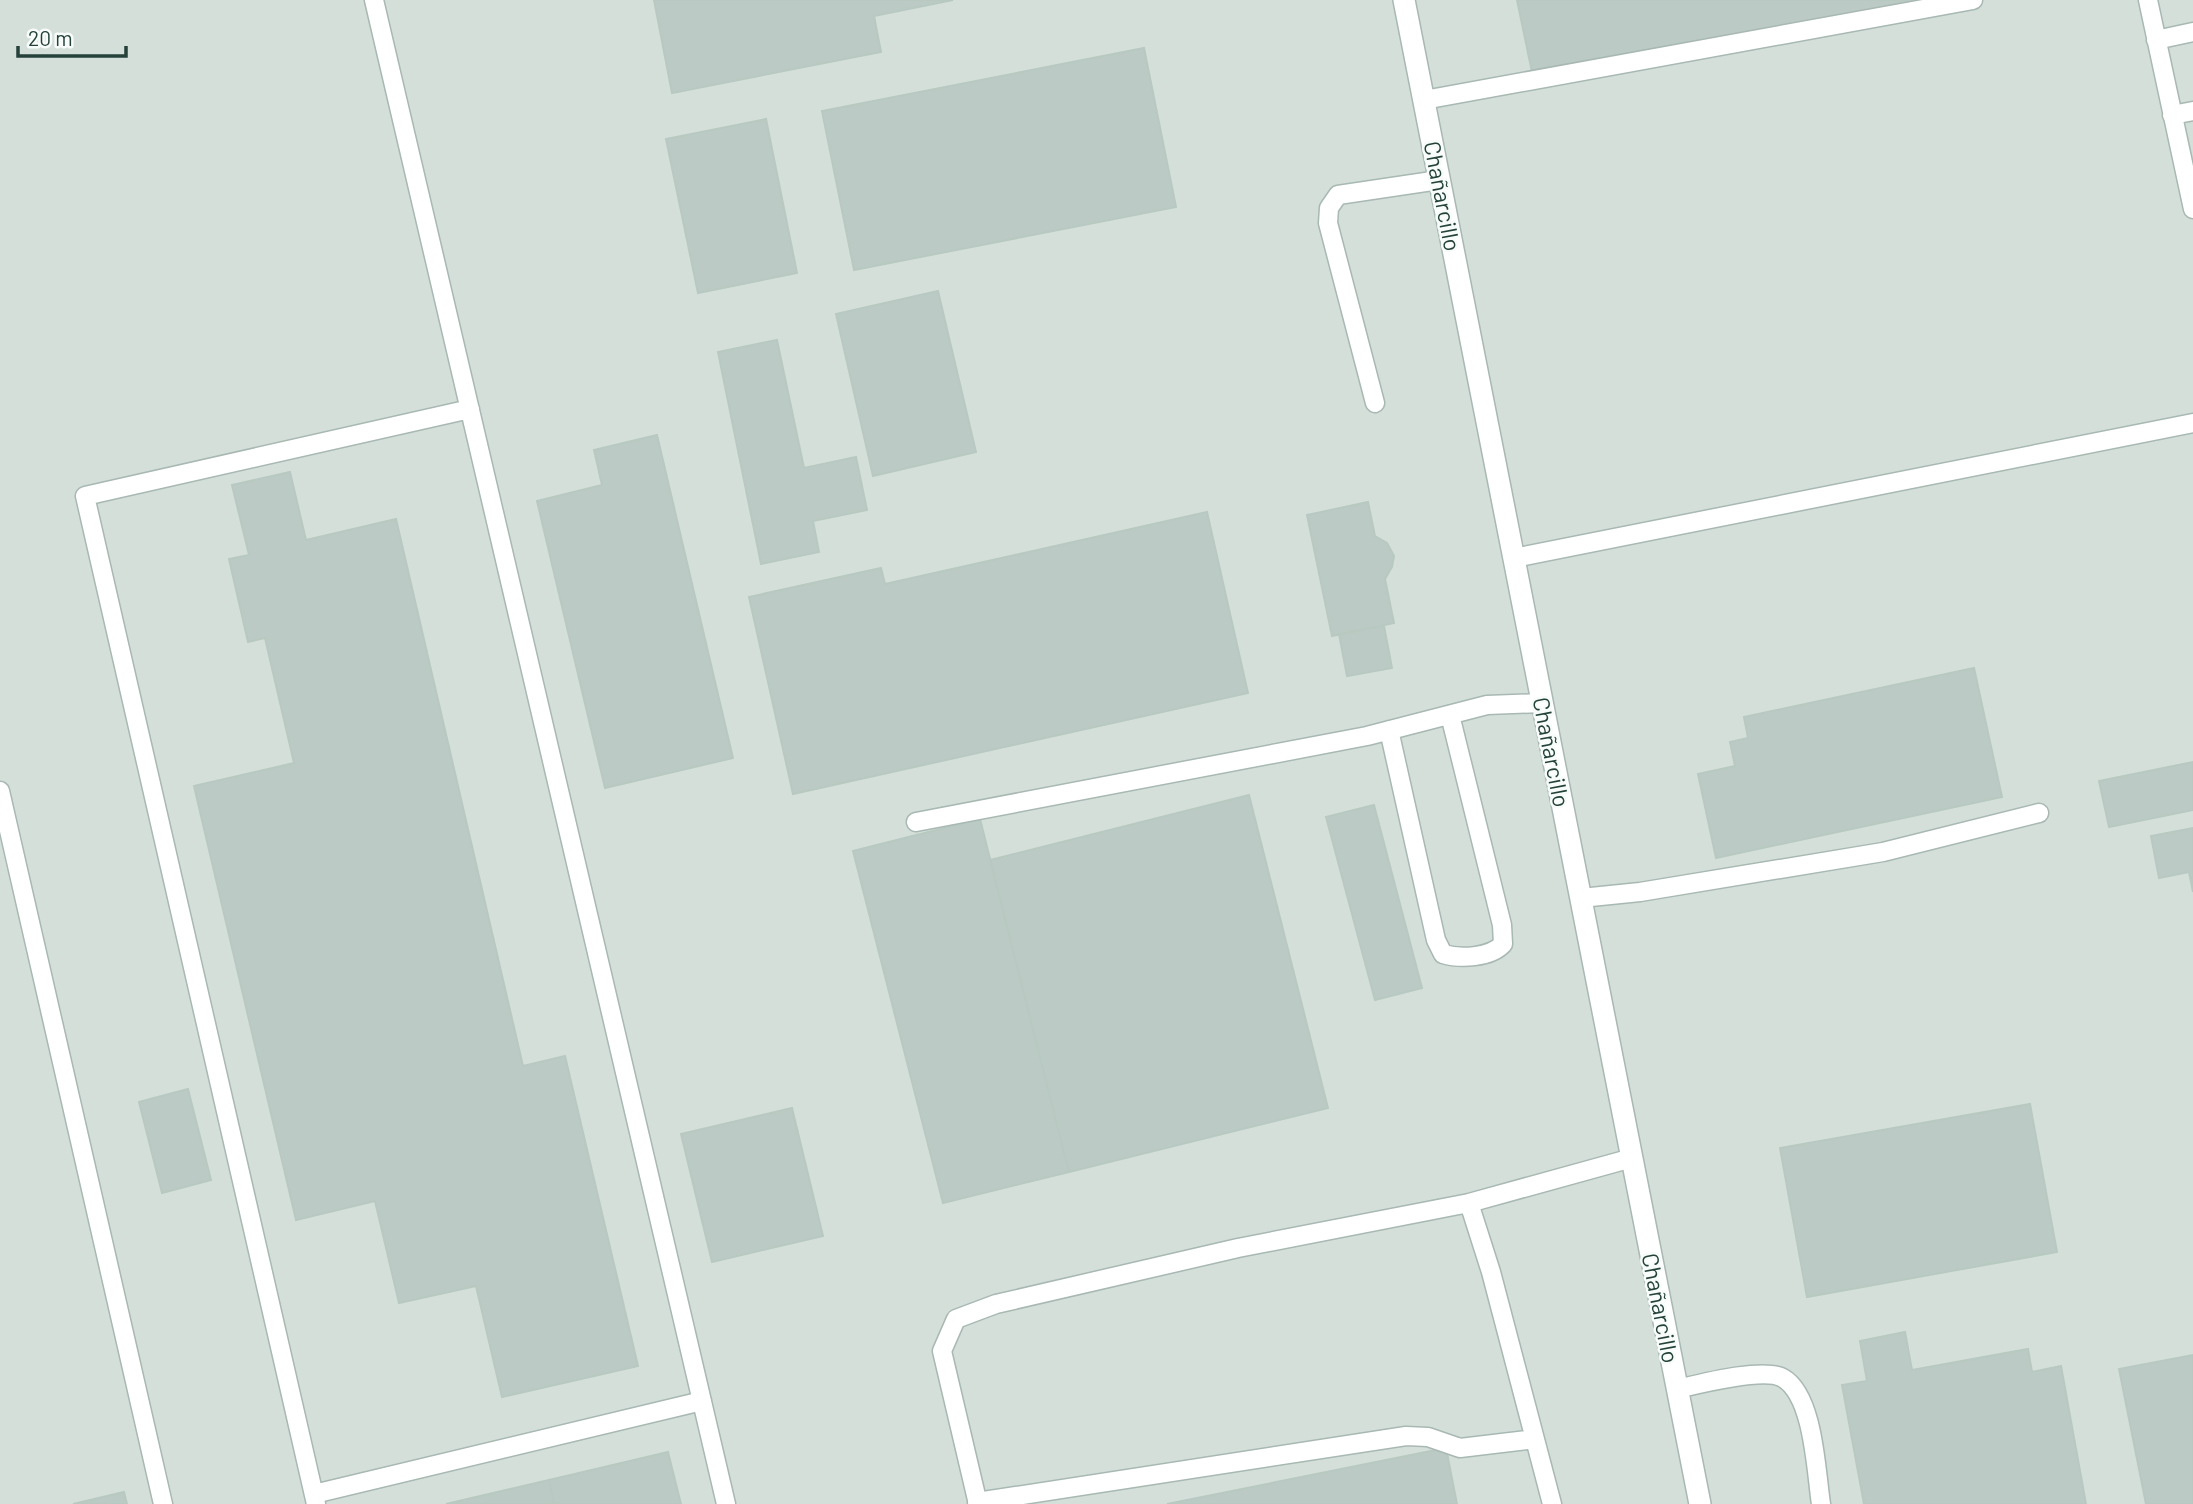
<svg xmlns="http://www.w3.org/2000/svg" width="2193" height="1504" font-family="Barlow,sans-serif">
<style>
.built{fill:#d4dfda}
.building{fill:#bbcac4;stroke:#b8c9c2;stroke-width:2}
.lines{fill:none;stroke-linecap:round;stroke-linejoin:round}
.service-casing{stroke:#a8b8b2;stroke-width:21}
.minor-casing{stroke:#a8b8b2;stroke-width:24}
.service{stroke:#fff;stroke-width:18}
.minor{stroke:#fff;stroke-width:21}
.labels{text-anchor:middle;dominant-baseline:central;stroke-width:5;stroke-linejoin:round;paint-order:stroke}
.street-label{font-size:23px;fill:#24423a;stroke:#f7fbf9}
</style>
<rect width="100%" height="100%" fill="#e6efeb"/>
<path class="built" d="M0,0H2193V1504H0Z"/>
<path class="building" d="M654,0H953L874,16L881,52L672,93Z
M1517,0H1923L1533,77Z
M1144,48L1176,207L854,270L822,111Z
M766,119L797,273L698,293L666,139Z
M938,291L976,452L873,476L836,314Z
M777,340L804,468L856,457L867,510L813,521L819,552L761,564L718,352Z
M657,435L733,758L605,788L537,501L602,485L594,450Z
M290,472L306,540L396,519L523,1066L565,1056L638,1366L502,1397L476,1286L399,1303L375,1201L296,1220L194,786L294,763L265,638L248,642L229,559L249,555L232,485Z
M1368,502L1375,536L1387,543L1394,556L1392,567L1385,579L1394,623L1332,636L1307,515Z
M1207,512L1248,693L793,794L749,597L881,568L885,584Z
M1384,626L1392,668L1347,676L1339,634Z
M1974,668L2002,797L1716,858L1698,774L1735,766L1730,742L1748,738L1744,717Z
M2193,762V810L2109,827L2099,781Z
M1249,795L1328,1108L1069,1172L990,860Z
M1374,805L1422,988L1375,1000L1326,817Z
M980,819L1069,1172L943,1203L853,851Z
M2193,828V892L2189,872L2159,878L2151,836Z
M188,1089L211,1180L162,1193L139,1102Z
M2030,1104L2057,1252L1807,1297L1780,1148Z
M792,1108L823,1236L712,1262L681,1134Z
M1905,1332L1912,1370L2028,1349L2032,1372L2061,1366L2086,1504H1864L1842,1385L1867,1381L1860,1341Z
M2193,1355V1504H2146L2119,1369Z
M1446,1448L1457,1504H1167Z
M668,1452L681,1504H554L549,1480Z
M549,1480L554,1504H446Z
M124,1492L127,1504H73Z"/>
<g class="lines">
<defs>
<path id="service" d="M374,0L726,1504
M2148,0L2193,209
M2156,40L2193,32
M1424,100L1973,0
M2172,115L2193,111
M1375,403L1328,223L1329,208L1338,195L1439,180
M1514,558L2193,423
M1389,730L1436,940L1443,954C1460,959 1490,958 1503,944L1502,925L1450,715
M0,791L163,1504
M916,822L1367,736L1487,705L1542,703
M1581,898L1640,892L1883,852L2039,813
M1469,1203L1632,1158
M1677,1389C1699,1384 1764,1367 1783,1378C1814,1396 1816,1472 1821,1504
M314,1494L702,1401
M977,1502L1406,1436L1428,1437L1460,1448L1535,1439
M316,1504L85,496L470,409
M978,1504L942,1351L956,1319L996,1304L1238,1248L1469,1203L1491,1272L1552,1504"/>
<path id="minor" d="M1404,0L1700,1504"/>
</defs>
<use href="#service" class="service-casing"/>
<use href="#minor" class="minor-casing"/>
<use href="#service" class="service"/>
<use href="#minor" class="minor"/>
</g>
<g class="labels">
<g class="street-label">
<text transform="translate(1443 196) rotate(79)">Chañarcillo</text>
<text transform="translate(1552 752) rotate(79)">Chañarcillo</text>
<text transform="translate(1661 1308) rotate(79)">Chañarcillo</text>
</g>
</g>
<path d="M18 46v10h108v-10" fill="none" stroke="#24423a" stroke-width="3.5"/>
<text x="28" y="46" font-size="21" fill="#24423a" stroke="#f7fbf9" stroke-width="5" paint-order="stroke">20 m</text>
</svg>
